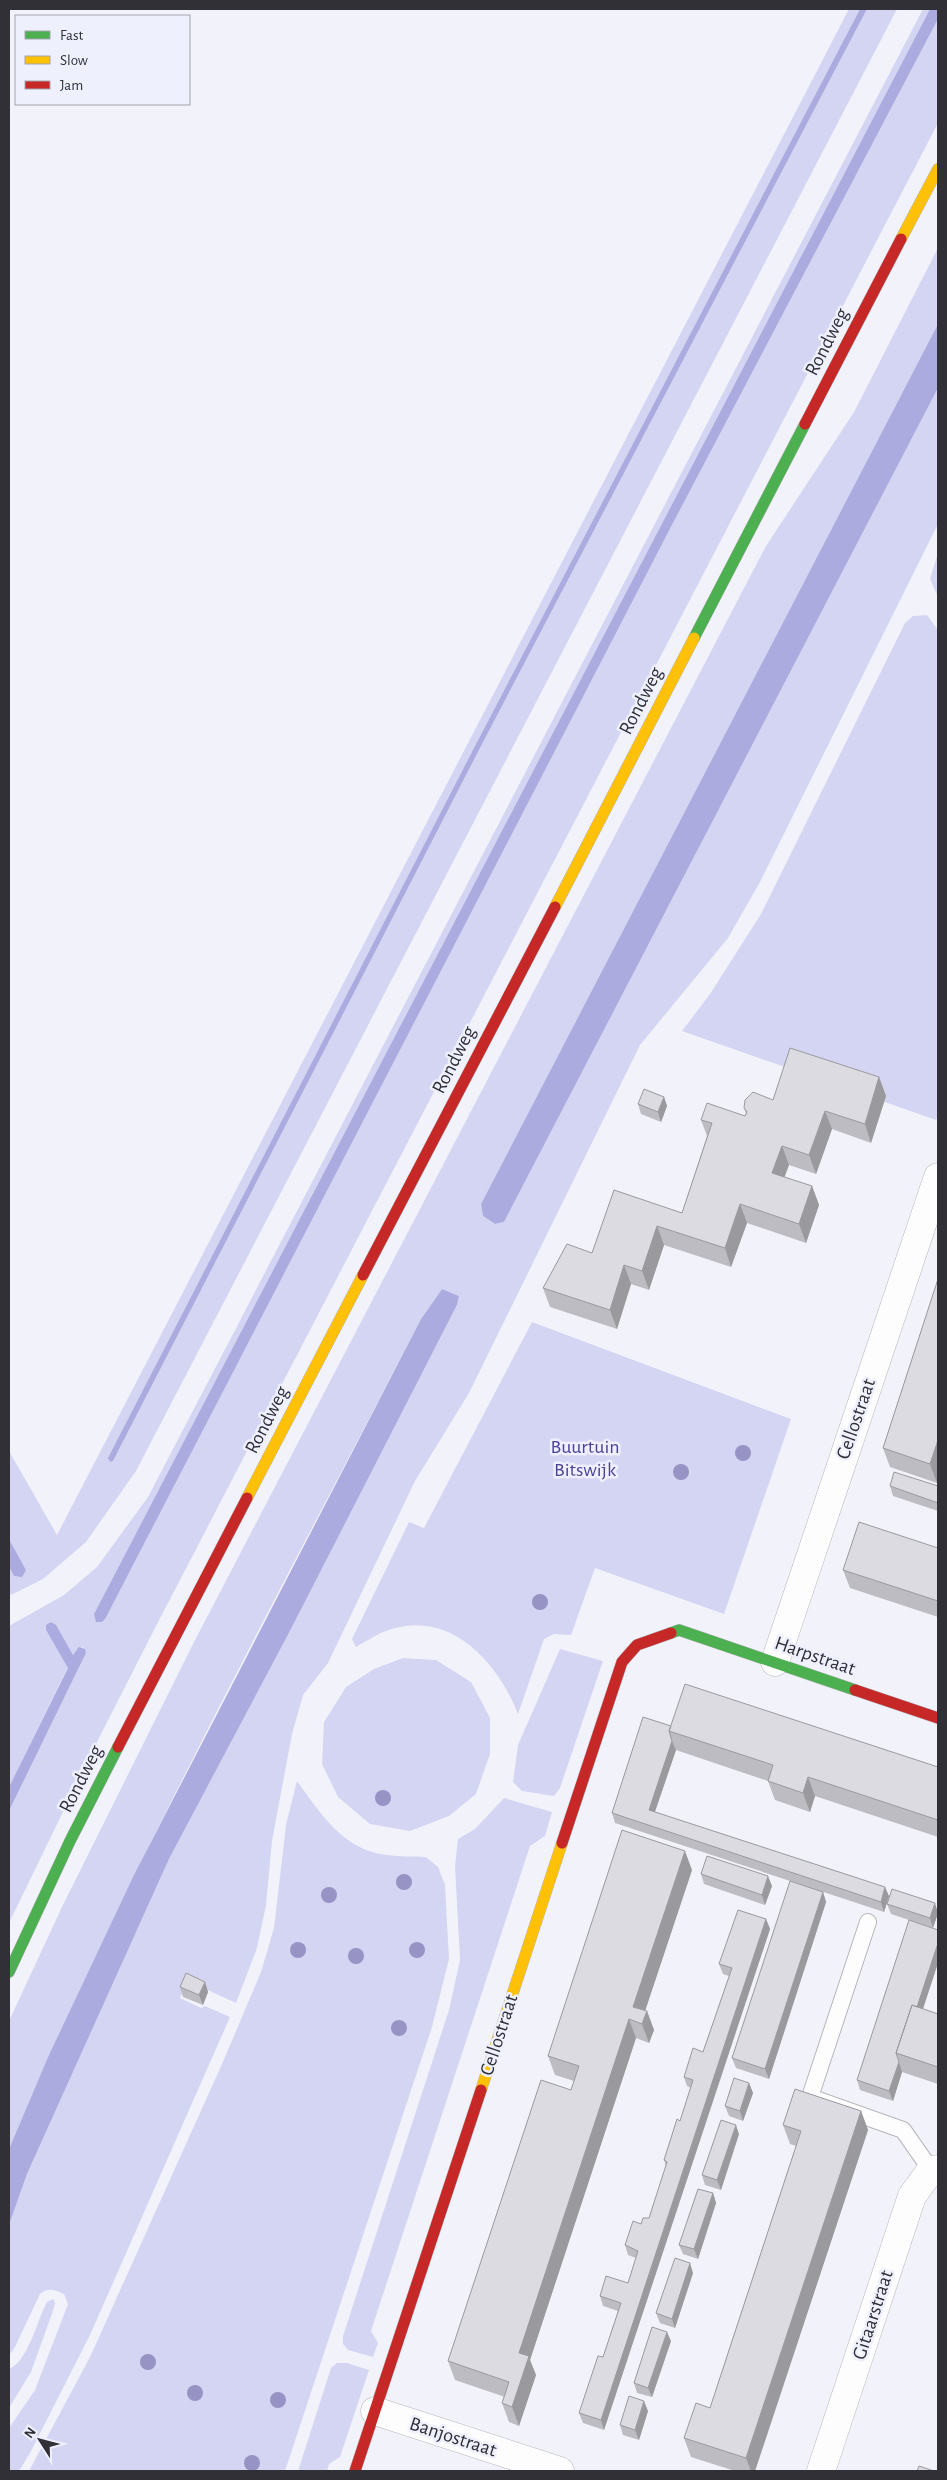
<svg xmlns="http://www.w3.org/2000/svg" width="947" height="2480" font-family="'Alegreya Sans',sans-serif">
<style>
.green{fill:#d4d5f3}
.water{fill:#ababdf}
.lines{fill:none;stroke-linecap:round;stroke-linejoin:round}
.lane-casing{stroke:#b6b6bc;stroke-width:18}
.street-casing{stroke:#b6b6bc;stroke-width:29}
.fast-casing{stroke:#b6b6bc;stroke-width:12}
.slow-casing{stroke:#b6b6bc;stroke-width:12}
.jam-casing{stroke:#b6b6bc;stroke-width:12}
.lane{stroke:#fdfdfe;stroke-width:16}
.street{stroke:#fdfdfe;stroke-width:28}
.fast{stroke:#4caf50;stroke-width:11}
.slow{stroke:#ffc107;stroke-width:11}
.jam{stroke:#c62828;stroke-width:11}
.tree{fill:#9793c5}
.wall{fill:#bcbcc2}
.shaded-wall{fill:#99999e}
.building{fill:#dbdbe1;stroke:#99999e}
.labels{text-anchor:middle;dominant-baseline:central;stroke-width:5;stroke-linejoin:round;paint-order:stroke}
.street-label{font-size:20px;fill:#303036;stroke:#eff0fe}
.park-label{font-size:20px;fill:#4d4499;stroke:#eff0fe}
</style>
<rect width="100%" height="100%" fill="#f2f3fa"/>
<path class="green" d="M849,9H860L475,746L109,1461H113L480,748L867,9H897L136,1471L86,1542L43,1579L11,1595L9,1591V1567L14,1576L26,1570L9,1539V1451L57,1535Z
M923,9H930L94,1614L102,1622L672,525L938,19V123L155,1628L100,1736L9,1923V1811L86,1653L82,1647L73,1655L53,1623L46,1630L68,1667L9,1787V1626L64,1595L97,1567L148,1497Z
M938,248V324L481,1204L483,1216L495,1224L504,1222L938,388V524L760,882L728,938L640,1045L469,1393L415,1481L328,1663L303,1695L292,1734L272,1841L266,1905L257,1948L236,2003L188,1981L180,1998L201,2008L205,2006L230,2017L90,2335L30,2453L19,2471H9V2428L35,2390L68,2304L64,2294C54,2290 49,2287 40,2294L15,2347L11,2353L9,2352V2225L27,2174L169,1859L291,1629L457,1305L459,1296L442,1289L421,1319C279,1593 130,1865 9,2149V2021L62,1907L194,1642L766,546L854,412Z
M938,553V597L930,579Z
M927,615L938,630V1114L936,1120L682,1031L710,994L761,914L905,623L913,616Z
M532,1322L791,1419L724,1614L595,1568L571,1635L554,1634L544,1639L518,1714C497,1660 447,1606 383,1632C374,1636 365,1642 356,1647L352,1639L409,1522L424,1528Z
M560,1649L603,1661L560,1788L554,1796L522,1791L513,1782L518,1745Z
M403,1658L436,1660L471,1682L490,1718V1754L476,1794L449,1816L410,1831L370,1824L338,1797L322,1764L324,1722L346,1687L374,1669Z
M297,1781C321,1814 343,1850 387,1855C400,1857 413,1856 426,1857L438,1867L445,1885L449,1959L432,2027L285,2471H29L90,2357L222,2064L261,1972L274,1928L286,1825Z
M504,1798L552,1812L545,1836L530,1846L371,2331L378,2343L373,2357L348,2350L343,2344V2336L449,2010L460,1960L455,1866L458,1839L475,1829Z
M53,2299L55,2303L53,2311L31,2372L9,2408V2369C28,2362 37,2320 47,2302Z
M337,2363H347L369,2370L340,2457L329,2464L327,2471H298L331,2368Z"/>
<path class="water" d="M860,9H867L480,748L113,1461L110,1462L108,1458L475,746Z
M930,9H938V19L672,525L105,1619L102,1622H96L94,1614Z
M938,324V388L504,1222L495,1224L483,1216L481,1204Z
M442,1289L459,1296L457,1305L291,1629L169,1859L27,2174L9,2225V2149L49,2055L134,1875L421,1319Z
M9,1539L26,1570L22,1577L14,1576L9,1567Z
M51,1622L56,1625L73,1655L79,1647L85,1649L86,1653L9,1811V1787L68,1668L46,1630V1625Z"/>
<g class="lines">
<defs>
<path id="lane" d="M868,1922L810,2097L903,2130L931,2170"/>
<path id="street" d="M775,1662L938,1177
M375,2411L560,2471
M821,2471L912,2196L931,2170L938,2169"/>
<path id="fast" d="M694,638L805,424
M671,1633L679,1630L855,1690
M9,1972L70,1841L118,1747"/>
<path id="slow" d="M901,239L938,169
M555,907L694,638
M247,1498L363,1275
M481,2090L562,1843"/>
<path id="jam" d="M805,424L901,239
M363,1275L555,907
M855,1690L938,1718
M118,1747L247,1498
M562,1843L622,1662L637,1645L671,1633
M355,2471L481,2090"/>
</defs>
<use href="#lane" class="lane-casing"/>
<use href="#street" class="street-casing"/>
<use href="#fast" class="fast-casing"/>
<use href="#slow" class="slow-casing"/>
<use href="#jam" class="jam-casing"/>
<use href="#lane" class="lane"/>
<use href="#street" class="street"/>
<use href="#fast" class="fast"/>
<use href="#slow" class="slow"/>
<use href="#jam" class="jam"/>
</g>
<g class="tree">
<circle cx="743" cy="1453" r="8"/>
<circle cx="681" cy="1472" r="8"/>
<circle cx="540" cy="1602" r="8"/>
<circle cx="383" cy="1798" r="8"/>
<circle cx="404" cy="1882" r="8"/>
<circle cx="329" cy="1895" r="8"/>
<circle cx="298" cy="1950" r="8"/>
<circle cx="417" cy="1950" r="8"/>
<circle cx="356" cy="1956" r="8"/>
<circle cx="399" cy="2028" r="8"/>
<circle cx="148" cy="2362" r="8"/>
<circle cx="195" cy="2393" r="8"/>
<circle cx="278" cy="2400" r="8"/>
<circle cx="252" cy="2463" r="8"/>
</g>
<path class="wall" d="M879,1077L886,1096L871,1143L832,1129L816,1174L789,1165L784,1177L812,1186L819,1205L806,1243L747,1223L731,1267L664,1245L649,1290L631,1284L617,1329L550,1307L543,1288L592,1253L682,1213L707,1136L701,1120L745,1116L746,1114L744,1108L773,1100Z
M664,1097L667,1106L661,1122L641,1114L638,1104Z
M938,1279V1479L937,1483L890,1467L883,1448Z
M890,1486H938V1511L893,1496Z
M938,1548V1617L850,1588L843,1570Z
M671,1726L938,1767V1837L815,1796L810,1812L775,1800L768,1781L676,1750L655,1812L889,1896L884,1912L615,1823L612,1813Z
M692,1870L645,2011H647L654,2030L649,2043L636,2038L530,2360L536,2375L519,2426L509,2422L502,2403L505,2397L455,2380L448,2361L571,2090L574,2081L555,2075L548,2056Z
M701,1874L772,1886L765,1905L704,1884Z
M823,1892L826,1902L769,2079L736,2068L732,2058Z
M887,1904L938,1913L933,1928L891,1914Z
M766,1919L770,1929L604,2430L583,2423L579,2413L603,2357L618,2311L603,2306L600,2296L628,2283L636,2258L628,2255L625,2245L641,2224L649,2218L666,2166L664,2160L680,2121L691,2088L687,2086L684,2077L703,2052L729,1976L723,1974L719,1964Z
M938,1930V1963L923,2009L938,2014V2084L902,2072L893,2101L860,2090L857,2080Z
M205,1982L208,1992L203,2005L183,1997L180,1987Z
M749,2083L753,2093L743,2121L729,2116L725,2106Z
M861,2111L868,2130L755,2471H735L691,2457L684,2438L710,2408L796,2146L790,2144L783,2125Z
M739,2134L721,2190L705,2185L702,2175Z
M713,2193L716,2203L698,2259L683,2254L679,2245Z
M693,2273L675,2328L660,2323L656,2313Z
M671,2341L652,2397L637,2393L634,2383Z
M648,2411L639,2440L623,2435L620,2425Z"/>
<path class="shaded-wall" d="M879,1077L886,1096L871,1143L865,1124Z
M664,1097L667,1106L661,1122L658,1112Z
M825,1111L832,1129L816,1174L809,1155Z
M782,1146L789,1165L779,1192L772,1173Z
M812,1186L819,1205L806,1243L799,1224Z
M740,1204L747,1223L731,1267L725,1248Z
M657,1226L664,1245L649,1290L642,1271Z
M624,1265L631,1284L617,1329L610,1310Z
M938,1440V1479L937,1483L930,1464Z
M672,1741L676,1750L652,1820L649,1810Z
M808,1777L815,1796L810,1812L803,1793Z
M685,1851L692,1870L641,2023L633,2007Z
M768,1876L772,1886L765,1905L762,1895Z
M885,1887L889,1896L884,1912L881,1902Z
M823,1892L826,1902L769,2079L765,2069Z
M935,1903L938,1913L933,1928L930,1918Z
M766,1919L770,1929L604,2430L601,2420Z
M938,1943V1963L907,2057L901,2055Z
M205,1982L208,1992L203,2005L199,1995Z
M647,2011L654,2030L649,2043L642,2024Z
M629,2019L636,2038L530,2360L536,2375L519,2426L512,2407L519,2353Z
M899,2062L902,2072L893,2101L889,2091Z
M749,2083L753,2093L743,2121L740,2111Z
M861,2111L868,2130L755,2471H751L746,2458Z
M736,2125L739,2134L721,2190L717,2180Z
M713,2193L716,2203L698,2259L694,2249Z
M690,2263L693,2273L675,2328L672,2319Z
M667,2332L671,2341L652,2397L648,2388Z
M644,2401L648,2411L639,2440L635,2430Z"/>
<path class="building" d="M790,1048L879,1077L865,1124L825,1111L809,1155L782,1146L772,1173L812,1186L799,1224L740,1204L725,1248L657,1226L642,1271L624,1265L610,1310L543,1288L567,1244L592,1253L614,1190L682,1213L712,1123L701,1120L707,1103L745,1116L747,1112L744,1108L745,1100L753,1092L773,1100Z
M644,1089L664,1097L658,1112L638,1104Z
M938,1279V1440L930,1464L883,1448Z
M894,1472L938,1486V1503L890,1486Z
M859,1522L938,1548V1601L843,1570Z
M685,1684L938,1767V1820L808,1777L803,1793L768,1781L773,1765L669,1731Z
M643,1717L671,1726L669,1731L672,1741L649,1810L885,1887L881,1902L612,1813Z
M622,1830L685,1851L633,2007L647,2011L642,2024L629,2019L519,2353L529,2356L512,2407L502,2403L509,2382L448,2361L541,2080L571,2090L579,2066L548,2056Z
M707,1856L768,1876L762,1895L701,1874Z
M790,1881L823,1892L765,2069L732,2058Z
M892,1889L935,1903L930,1918L887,1904Z
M738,1910L766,1919L601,2420L579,2413L598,2356L603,2357L621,2303L600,2296L606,2276L628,2283L638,2251L625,2245L633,2221L641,2224L643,2218H649L667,2162L664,2160L677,2119L680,2121L693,2080L684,2077L693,2048L703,2052L732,1968L719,1964Z
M909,1920L938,1930V1943L917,2007L912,2005L896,2053L899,2062L889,2091L857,2080Z
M186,1973L205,1982L199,1995L180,1987Z
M912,2005L938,2014V2067L896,2053Z
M734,2078L749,2083L740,2111L725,2106Z
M795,2089L861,2111L746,2458L684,2438L696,2403L710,2408L801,2131L783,2125Z
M721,2120L736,2125L717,2180L702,2175Z
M698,2189L713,2193L694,2249L679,2245Z
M675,2258L690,2263L672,2319L656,2313Z
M652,2327L667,2332L648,2388L634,2383Z
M629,2396L644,2401L635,2430L620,2425Z
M919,2466L934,2471H917Z"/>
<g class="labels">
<g class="street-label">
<text transform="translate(827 342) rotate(-63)">Rondweg</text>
<text transform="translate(641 701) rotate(-63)">Rondweg</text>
<text transform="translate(454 1060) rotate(-63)">Rondweg</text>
<text transform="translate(856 1419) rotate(-71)">Cellostraat</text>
<text transform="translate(267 1420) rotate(-63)">Rondweg</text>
<text transform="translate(815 1656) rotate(19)">Harpstraat</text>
<text transform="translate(81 1779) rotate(-63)">Rondweg</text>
<text transform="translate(499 2035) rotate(-72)">Cellostraat</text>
<text transform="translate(873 2315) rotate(-72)">Gitaarstraat</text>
<text transform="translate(453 2437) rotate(18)">Banjostraat</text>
</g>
<g class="park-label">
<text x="585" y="1447">Buurtuin<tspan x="585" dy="23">Bitswijk</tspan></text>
</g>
</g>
<rect width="947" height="2480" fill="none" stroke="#303036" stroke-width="20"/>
<rect x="15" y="15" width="175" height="90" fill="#eff0fe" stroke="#a3a3ae"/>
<rect x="25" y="31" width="25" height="8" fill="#4caf50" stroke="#a3a3ae"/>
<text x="60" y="40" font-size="15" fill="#303036">Fast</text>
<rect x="25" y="56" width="25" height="8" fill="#ffc107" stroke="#a3a3ae"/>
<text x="60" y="65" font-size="15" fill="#303036">Slow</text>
<rect x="25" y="81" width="25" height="8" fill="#c62828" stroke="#a3a3ae"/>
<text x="60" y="90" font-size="15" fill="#303036">Jam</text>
<g transform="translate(40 2440) rotate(306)" stroke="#eff0fe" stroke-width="4" paint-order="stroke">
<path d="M0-4L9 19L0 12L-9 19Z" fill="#303036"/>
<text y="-8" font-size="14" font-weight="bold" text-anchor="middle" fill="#303036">N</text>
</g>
</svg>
